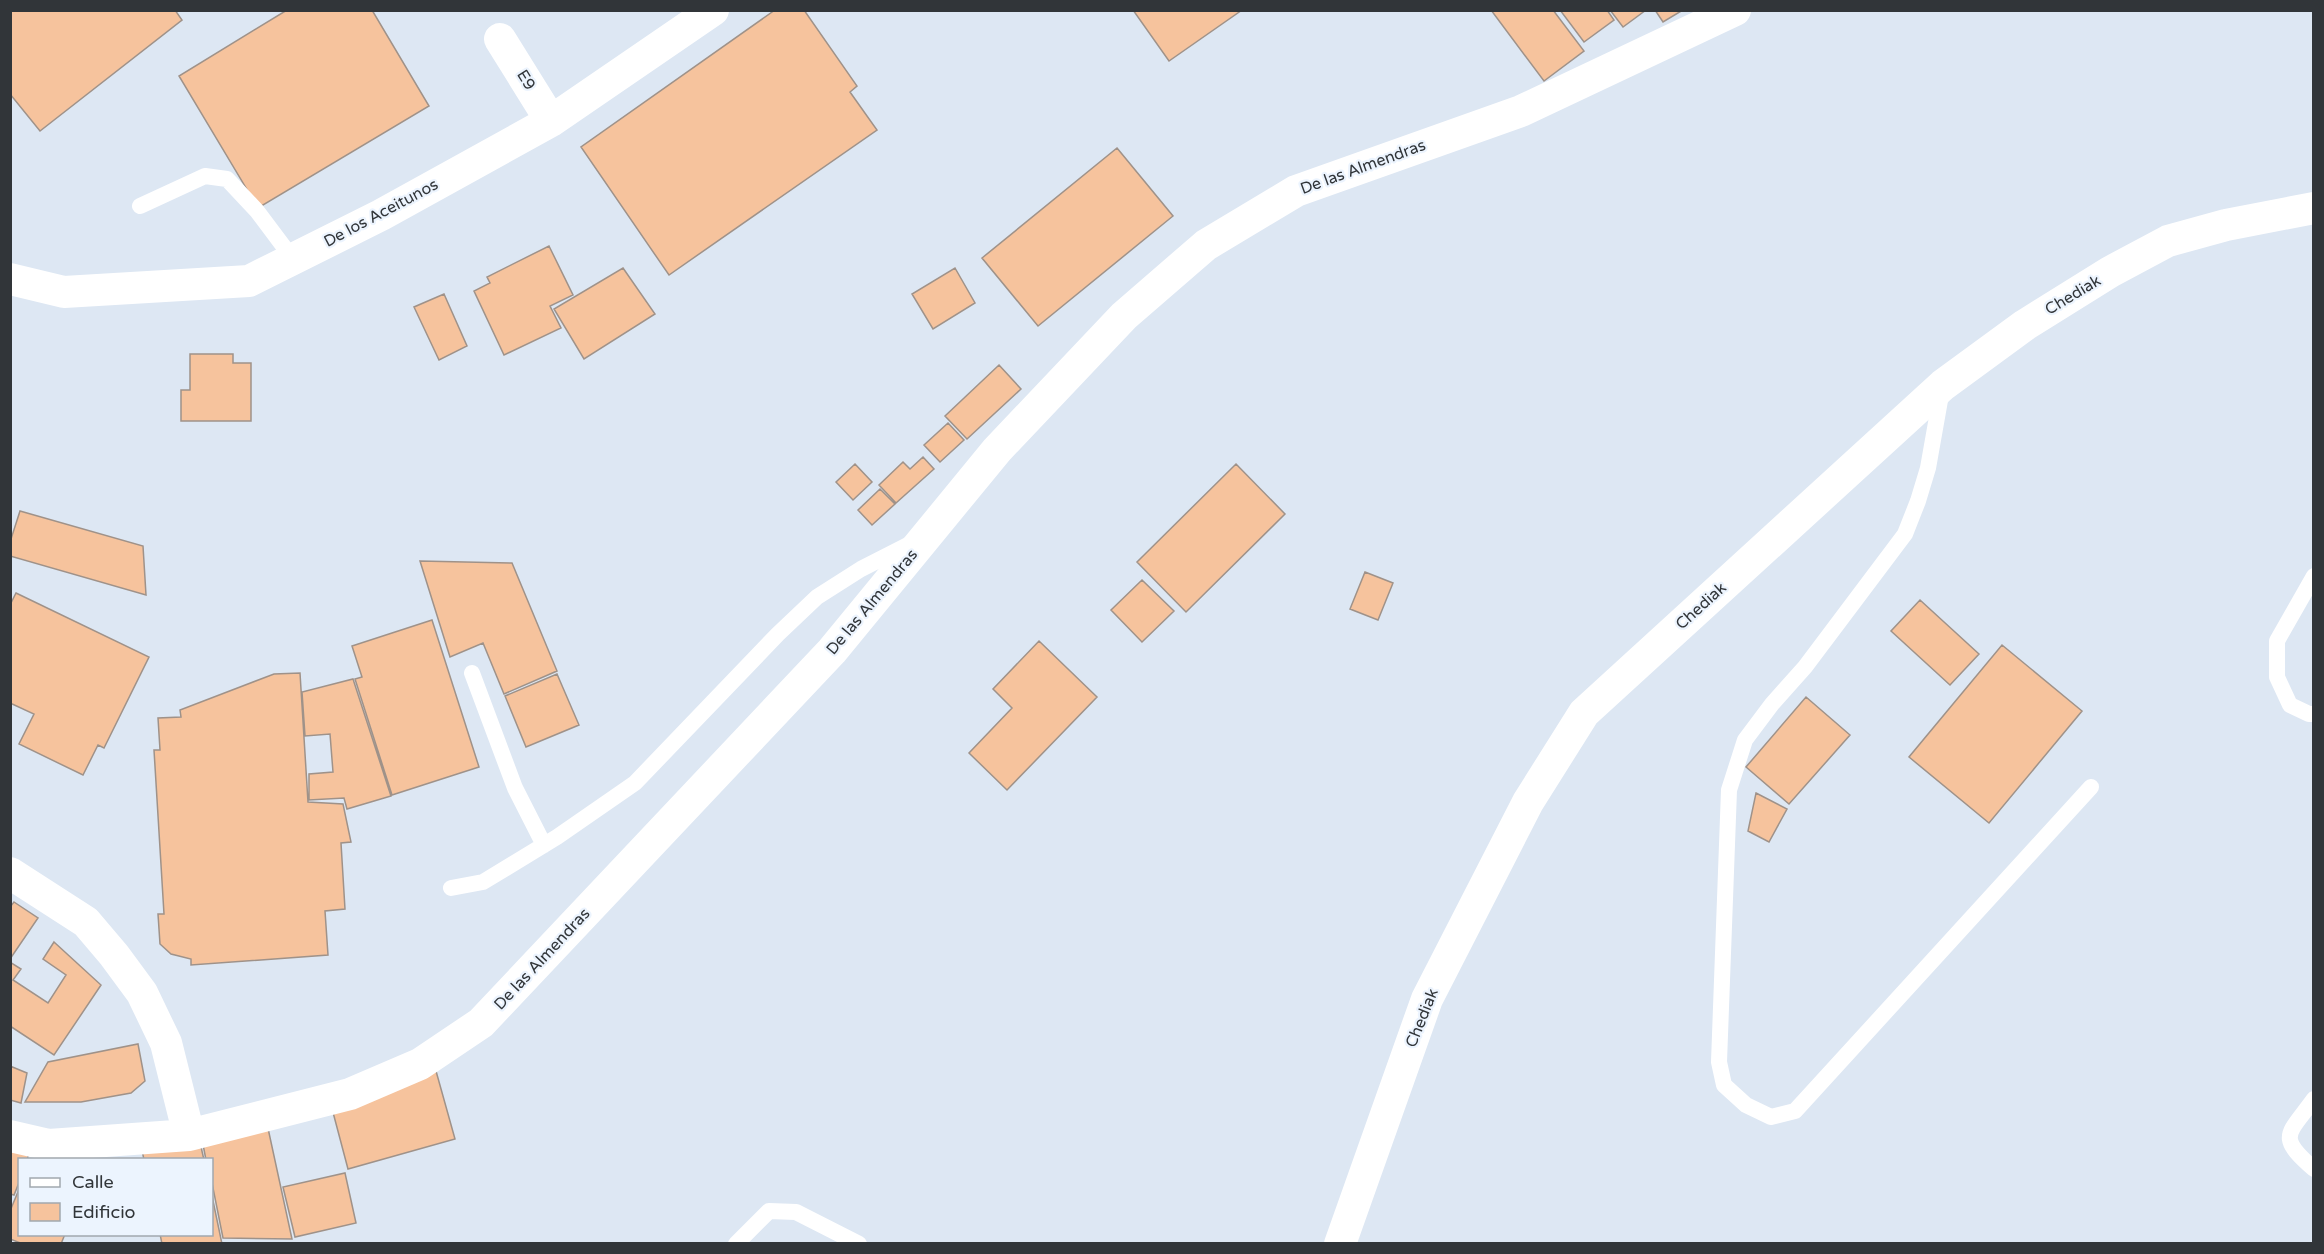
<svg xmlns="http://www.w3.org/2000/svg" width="2324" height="1254" font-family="'Varela Round',sans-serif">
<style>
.building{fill:#f6c39d;stroke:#9f9289;stroke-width:1.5}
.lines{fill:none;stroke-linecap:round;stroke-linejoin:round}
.service{stroke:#fff;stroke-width:16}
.minor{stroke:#fff;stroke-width:32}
.labels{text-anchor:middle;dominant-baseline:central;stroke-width:4.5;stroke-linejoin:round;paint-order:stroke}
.street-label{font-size:16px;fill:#313539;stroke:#ecf4fe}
</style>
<rect width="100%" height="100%" fill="#dde7f3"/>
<path class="building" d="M10,10H175L182,20L40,131L10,94Z
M287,10H372L429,106L258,208L179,76Z
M775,10H804L857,86L850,92L877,130L669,275L581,147Z
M1133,10H1242L1169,61Z
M1491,10H1553L1584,51L1544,81Z
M1560,10H1607L1614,20L1584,42Z
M1610,10H1646L1623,27Z
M1655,10H1683L1663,22Z
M1117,148L1173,216L1038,326L982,258Z
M549,246L573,295L550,306L561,328L504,355L474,291L490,283L487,277Z
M623,268L655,314L584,359L554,309Z
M955,268L975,303L933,329L912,294Z
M444,294L467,346L439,360L414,307Z
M190,354H233V363H251V421H181V390H190Z
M999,365L1021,389L967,439L945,416Z
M948,423L964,440L940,462L924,445Z
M923,457L934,469L896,503L879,485L903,462L910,469Z
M855,464L872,482L853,500L836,482Z
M1236,464L1285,514L1186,612L1137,562Z
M880,489L895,504L872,525L858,510Z
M20,511L143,546L146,595L10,556V542Z
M420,561L512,563L557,671L504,694L483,643L450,657Z
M1365,572L1393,583L1378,620L1350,609Z
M1142,580L1174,611L1142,642L1111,610Z
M16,593L149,657L104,748L98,745L83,775L19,744L34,714L10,703V605Z
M1920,600L1979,654L1950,685L1891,631Z
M432,620L479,767L392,795L355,679L362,677L352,646Z
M1039,641L1097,697L1007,790L969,753L1012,708L993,689Z
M2002,645L2082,711L1989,823L1909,757Z
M300,673L308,802L343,804L351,842L341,843L345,909L325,911L328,955L191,965V959L171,954L160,944L158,914H164L154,750H160L158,718L181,717L180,710L274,674Z
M557,674L579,725L526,747L505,696Z
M353,679L391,796L347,809L344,798L309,800V774L333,772L330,734L305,736L302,692Z
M1806,697L1850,735L1789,804L1746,767Z
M1756,793L1787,809L1769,842L1748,831Z
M14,902L38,918L10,959V907Z
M54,942L101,985L54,1055L10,1026V962L21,969L13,980L48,1003L66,975L43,959Z
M138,1044L145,1081L131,1093L81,1102H25L48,1062Z
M10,1066L27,1073L21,1103L10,1100Z
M436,1071L455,1139L348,1169L330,1101Z
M266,1119L292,1239L223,1238L212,1183V1160H206L201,1134Z
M199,1138L204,1160H144L142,1150Z
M10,1151L29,1153L27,1160H20V1180L14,1195L10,1194Z
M345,1173L356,1223L295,1237L283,1187Z
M20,1187V1234H65L61,1244H23L10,1239V1211Z
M212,1196L222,1244H162L160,1234H212Z"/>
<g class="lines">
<path class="service" d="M140,206L205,176L227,179L257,211L293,259
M1942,389L1928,468L1918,501L1905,534L1805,667L1772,704L1745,740L1729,790L1719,1062L1724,1085L1746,1105L1771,1117L1795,1111L2091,787
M2314,576L2277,641V677L2290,705L2309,714H2314
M472,673L515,788L544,845
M451,888L483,882L557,837L635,783L778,634L817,597L861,569L912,543
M2314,1099C2288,1135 2276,1136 2314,1169
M736,1244L769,1211L796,1212L859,1244"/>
<path class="minor" d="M500,39L551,121
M10,279L64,292L249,281L381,215L551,121L713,10
M10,873L86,922L114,955L142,993L166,1043L189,1135
M10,1136L49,1145L189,1135L350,1094L420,1064L481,1023L832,651L997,450L1124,316L1206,245L1296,191L1521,111L1735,10
M1340,1244L1427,999L1528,802L1584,713L1943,385L2025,325L2110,272L2168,241L2226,225L2314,208"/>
</g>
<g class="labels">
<g class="street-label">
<text transform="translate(526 80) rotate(58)">E9</text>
<text transform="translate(1363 167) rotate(-20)">De las Almendras</text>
<text transform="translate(381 213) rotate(-28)">De los Aceitunos</text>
<text transform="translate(2073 295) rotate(-31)">Chediak</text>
<text transform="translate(872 602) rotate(-50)">De las Almendras</text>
<text transform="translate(1701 606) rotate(-42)">Chediak</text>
<text transform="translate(542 959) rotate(-47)">De las Almendras</text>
<text transform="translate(1422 1018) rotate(-68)">Chediak</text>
</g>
</g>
<rect width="2324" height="1254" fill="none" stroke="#313539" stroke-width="24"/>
<rect x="18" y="1158" width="195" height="78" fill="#ecf4fe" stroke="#a1a8af" stroke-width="1.5"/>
<rect x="30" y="1178" width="30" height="9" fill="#ffffff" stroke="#a1a8af" stroke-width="1.5"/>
<text x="72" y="1188" font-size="18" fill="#313539">Calle</text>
<rect x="30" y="1203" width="30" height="18" fill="#f6c39d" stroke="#a1a8af" stroke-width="1.5"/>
<text x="72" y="1218" font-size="18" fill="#313539">Edificio</text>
</svg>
